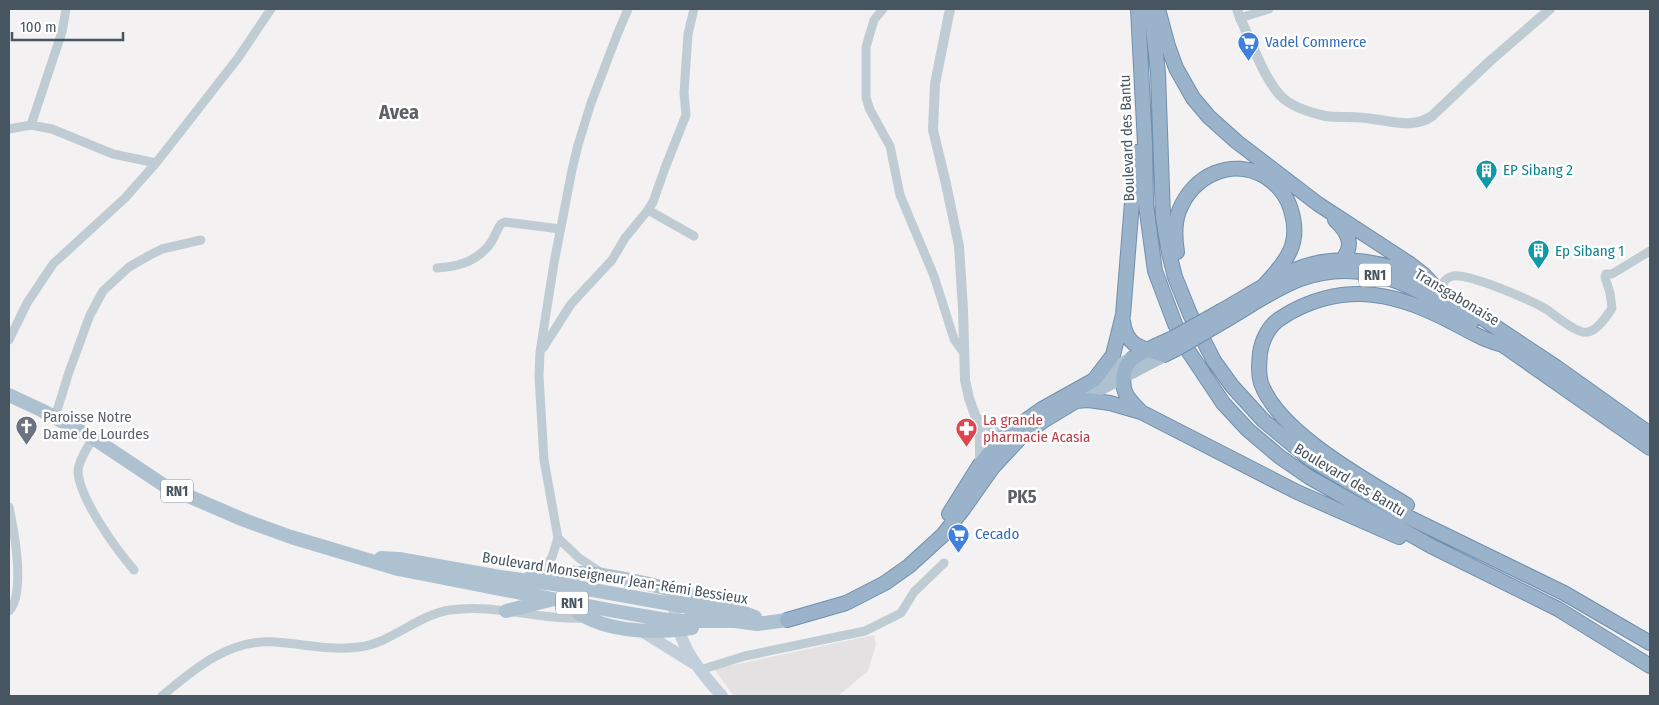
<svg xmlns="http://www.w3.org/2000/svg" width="1659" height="705" font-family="'Fira Sans Condensed',sans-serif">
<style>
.education{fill:#e4e1e3}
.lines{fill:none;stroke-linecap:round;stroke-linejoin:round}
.trunk-casing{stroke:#7090af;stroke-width:16}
.minor{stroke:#c0ccd3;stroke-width:9}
.tertiary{stroke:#c0ccd3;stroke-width:10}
.secondary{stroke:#c2cfdb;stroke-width:12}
.primary{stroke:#aec1d1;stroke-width:14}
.trunk{stroke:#9ab3ca;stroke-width:14}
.trunk-bridge-casing{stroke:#7090af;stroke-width:16;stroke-linecap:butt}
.trunk-bridge{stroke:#9ab3ca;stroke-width:14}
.labels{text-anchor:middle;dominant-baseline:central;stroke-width:5;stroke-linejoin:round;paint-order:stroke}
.shield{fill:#fff;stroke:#7e8890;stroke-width:1}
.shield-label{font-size:14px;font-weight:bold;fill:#475560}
.shop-label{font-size:15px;fill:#366cbe;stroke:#fff;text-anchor:start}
.street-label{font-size:15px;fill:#475560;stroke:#fff}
.culture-label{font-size:15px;fill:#0d838f;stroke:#fff;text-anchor:start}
.worship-label{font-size:15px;fill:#5b616d;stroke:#fff;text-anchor:start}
.health-label{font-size:15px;fill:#be3a42;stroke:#fff;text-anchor:start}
.quarter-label{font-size:18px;font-weight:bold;fill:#5c6166;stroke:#fff}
.district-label{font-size:20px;font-weight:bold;fill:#5c6166;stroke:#fff}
</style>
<rect width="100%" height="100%" fill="#f3f1f1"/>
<path class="education" d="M874,635L876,645L868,671L838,696H734L714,669Z"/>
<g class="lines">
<defs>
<path id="trunk" d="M1138,9L1145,144L1146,205L1155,271L1175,324L1189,352L1223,403L1248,430L1280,457L1309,477L1431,546L1558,609L1650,666
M1151,9L1158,73L1163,217L1169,253L1175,277L1190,314L1214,361L1232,386L1263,420L1310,459L1406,516L1564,593L1650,643
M1158,9L1168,46L1176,68L1193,98L1209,117L1237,142L1318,204L1410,264L1423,274L1434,286L1556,367L1650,434
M1335,220C1352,236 1354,248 1338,265
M1177,252C1175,239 1174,224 1179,211C1193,175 1232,157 1266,177C1278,185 1287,196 1291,210C1295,223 1296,238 1290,251C1284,265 1272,276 1262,288
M1221,311C1242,299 1263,286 1284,275C1327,252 1378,258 1420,279
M1226,320C1250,306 1274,289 1300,279C1366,255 1418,288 1471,323
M1123,321C1126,347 1142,348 1164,355L1178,348
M1497,341L1650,448
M1140,411C1136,407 1131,402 1127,396C1121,386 1122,369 1131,360C1136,354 1164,342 1173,338
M1407,505C1364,479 1278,432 1261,383C1258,373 1259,363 1260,353C1262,340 1269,325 1281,318C1308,300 1341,291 1374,295C1402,298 1428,310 1452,322C1469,331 1485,341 1504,345
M949,514L979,466L1001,438L1042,409L1094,380L1113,355L1123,315L1136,152
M787,620L846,603L885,583L909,566L943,535L964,508L993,467L1020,438L1043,421L1076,401L1088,400L1110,403L1141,412L1297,492L1399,537"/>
</defs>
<use href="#trunk" class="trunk-casing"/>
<path class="minor" d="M883,9L874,20L866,47V98L870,110L890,146L900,195L934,276L954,339L963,352
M1240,18L1269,9
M31,125L62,32L66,9
M9,129L31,125L52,129L113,154L156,163
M648,210L694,236
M437,268C458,267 480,260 492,241C495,236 497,229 501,224L505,222L560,229
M1440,289C1443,283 1445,278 1453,276C1469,273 1530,300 1546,309C1555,315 1578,335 1588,332C1598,330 1607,316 1612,308L1610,293L1605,277L1606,274H1612L1650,251
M9,340L27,303L53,264L125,198L156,163L238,58L271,9
M543,348L571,304L612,260L625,238L648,210L653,202L665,168L686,115L684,93L688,34L694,9
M55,417L69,372L90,315L103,291L129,267L150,255L162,249L201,240
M93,438C88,447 79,459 78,470C78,497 116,549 134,570
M9,507C14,530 26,593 9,611
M558,538L579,558L600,572
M538,573L546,568L552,557L558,538L544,460L539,376L540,352L554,263L572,170L578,145L591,103L617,35L628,9
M700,670L745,656L865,631L901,613L914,592L944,563
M162,696C194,669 230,638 276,642C303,644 331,651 359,647C392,643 417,615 450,610C496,603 541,621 587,618"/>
<path class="tertiary" d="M950,9L935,84L933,130L946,184L959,246L963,309L965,380L969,398L980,429V465
M1237,9L1240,18C1251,40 1265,83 1284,99C1295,108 1312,113 1326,116C1341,118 1357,116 1372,119C1393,121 1413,129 1432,116L1490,61L1550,9
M977,418L994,430L1004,442"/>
<path class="secondary" d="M671,595C675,607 675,619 679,630C686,655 705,677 722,696
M640,630L693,663"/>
<path class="primary" d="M1095,379L1131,359
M9,395L41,410L93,438L165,486L244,520L291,537L398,569L609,610L661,619L677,621H735L757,624L787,620
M1076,401L1164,355
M381,558L399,559L500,577L576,587L727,614
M532,575C556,573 584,571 608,576C658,584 707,599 755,617
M567,604C599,633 652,634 692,628
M506,611L550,600"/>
<use href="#trunk" class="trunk"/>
<defs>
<path id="trunk-bridge" d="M1173,338L1221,311
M1178,348L1226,320"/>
</defs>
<use href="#trunk-bridge" class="trunk-bridge-casing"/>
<use href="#trunk-bridge" class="trunk-bridge"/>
</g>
<defs>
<symbol id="supermarket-pin" viewBox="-11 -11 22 30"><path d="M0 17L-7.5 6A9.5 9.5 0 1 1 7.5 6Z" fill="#3f7fe0" stroke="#fff"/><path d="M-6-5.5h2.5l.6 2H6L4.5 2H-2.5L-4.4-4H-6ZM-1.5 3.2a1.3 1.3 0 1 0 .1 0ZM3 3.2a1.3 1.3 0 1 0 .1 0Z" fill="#fff"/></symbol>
<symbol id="building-pin" viewBox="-11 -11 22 30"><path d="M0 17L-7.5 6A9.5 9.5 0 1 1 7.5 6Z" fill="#0f9aa8" stroke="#fff"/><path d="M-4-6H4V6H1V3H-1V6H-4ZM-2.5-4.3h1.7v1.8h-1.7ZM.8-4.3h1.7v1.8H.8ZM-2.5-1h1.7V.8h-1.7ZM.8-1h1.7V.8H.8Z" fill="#fff"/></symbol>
<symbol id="church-pin" viewBox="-11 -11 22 30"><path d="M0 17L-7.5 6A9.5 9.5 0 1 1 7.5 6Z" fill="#6b7280" stroke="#fff"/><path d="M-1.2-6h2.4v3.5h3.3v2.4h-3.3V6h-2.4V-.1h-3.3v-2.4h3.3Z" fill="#fff"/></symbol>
<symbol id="pharmacy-pin" viewBox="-11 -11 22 30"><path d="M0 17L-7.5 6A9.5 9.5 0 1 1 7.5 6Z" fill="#e0444e" stroke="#fff"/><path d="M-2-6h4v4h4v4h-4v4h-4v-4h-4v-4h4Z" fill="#fff"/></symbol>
</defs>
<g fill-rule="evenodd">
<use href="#supermarket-pin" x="1236" y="30" width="25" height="34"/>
<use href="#building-pin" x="1474" y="158" width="25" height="34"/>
<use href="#building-pin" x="1526" y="238" width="25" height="34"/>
<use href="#church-pin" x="14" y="414" width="25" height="34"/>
<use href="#pharmacy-pin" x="954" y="416" width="25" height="34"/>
<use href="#supermarket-pin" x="946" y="522" width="25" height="34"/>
</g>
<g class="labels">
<g class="shield">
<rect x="1359" y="263.5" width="32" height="23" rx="4"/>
<rect x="161" y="479.5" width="32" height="23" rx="4"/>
<rect x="556" y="591.5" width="32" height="23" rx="4"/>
</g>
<g class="shield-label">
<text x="1375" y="275">RN1</text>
<text x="177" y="491">RN1</text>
<text x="572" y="603">RN1</text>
</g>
<g class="shop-label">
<text x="1265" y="42">Vadel Commerce</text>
<text x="975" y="534">Cecado</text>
</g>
<g class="street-label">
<text transform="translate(1127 138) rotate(-92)">Boulevard des Bantu</text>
<text transform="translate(1457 297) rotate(31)">Transgabonaise</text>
<text transform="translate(1350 480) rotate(31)">Boulevard des Bantu</text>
<text transform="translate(615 578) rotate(9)">Boulevard Monseigneur Jean-Rémi Bessieux</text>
</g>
<g class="culture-label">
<text x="1503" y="170">EP Sibang 2</text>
<text x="1555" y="251">Ep Sibang 1</text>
</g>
<g class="worship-label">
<text x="43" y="417">Paroisse Notre<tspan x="43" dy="17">Dame de Lourdes</tspan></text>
</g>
<g class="health-label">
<text x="983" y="420">La grande<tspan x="983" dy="17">pharmacie Acasia</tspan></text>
</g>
<g class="quarter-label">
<text x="1022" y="497">PK5</text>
</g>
<g class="district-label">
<text x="399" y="112">Avea</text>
</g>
</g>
<rect width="1659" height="705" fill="none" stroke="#475560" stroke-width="20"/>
<path d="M12 32v8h111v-8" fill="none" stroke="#475560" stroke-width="2.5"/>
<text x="20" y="32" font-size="15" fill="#475560" stroke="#ffffff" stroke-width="4" paint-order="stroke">100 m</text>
</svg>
